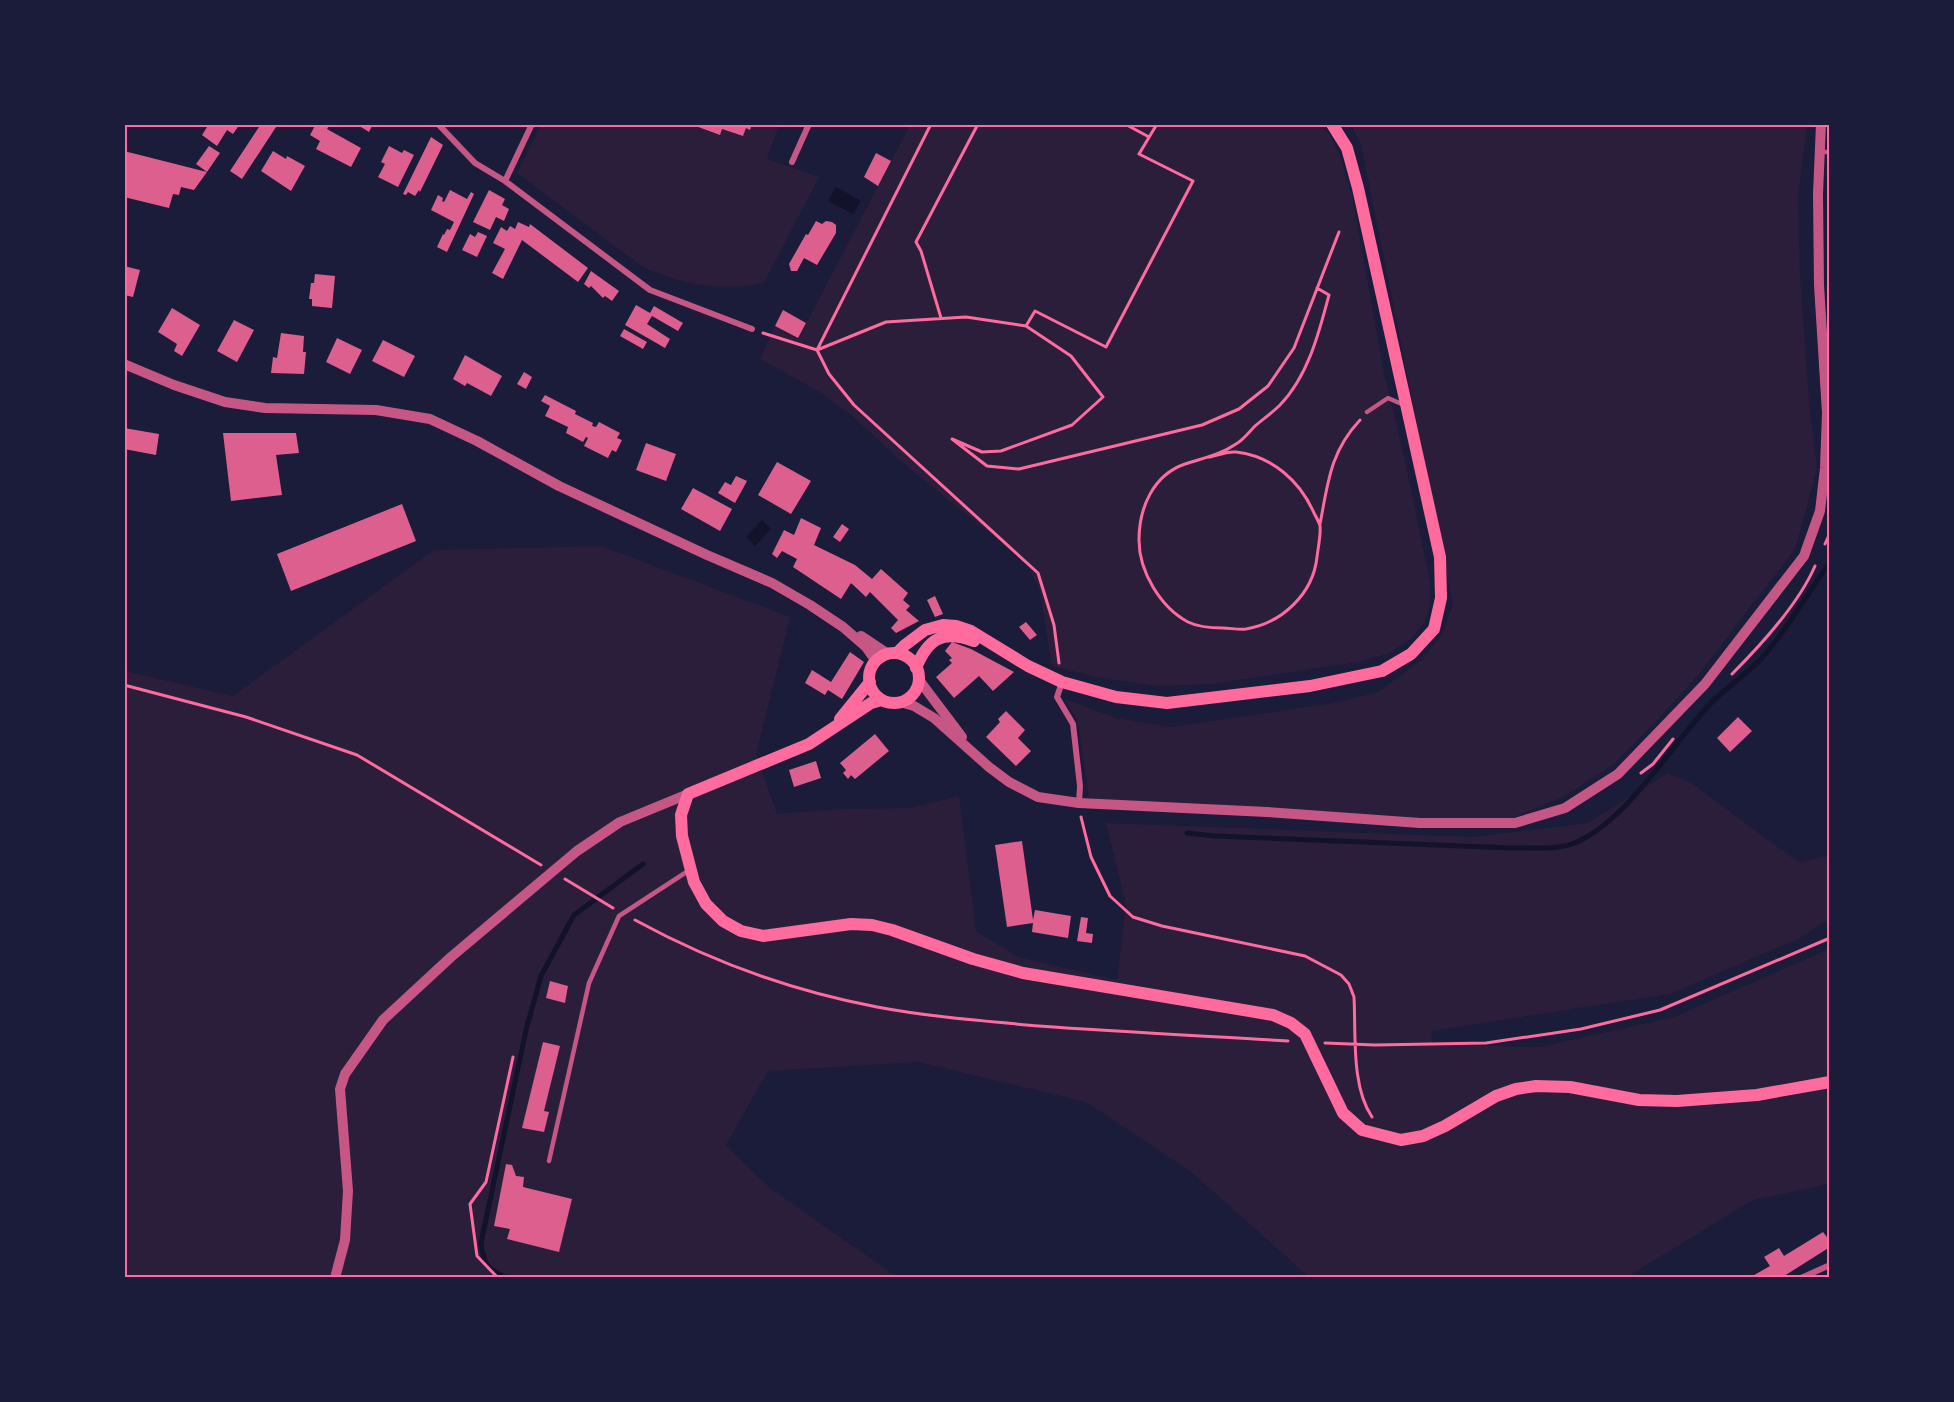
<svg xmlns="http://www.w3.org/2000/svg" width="1954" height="1402" font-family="'Noto Sans',sans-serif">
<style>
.green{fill:#2a1e3b}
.water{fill:#12122b}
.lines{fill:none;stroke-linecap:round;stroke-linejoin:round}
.stream{stroke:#12122b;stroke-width:5}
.building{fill:#dd5f8e}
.path{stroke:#ff6b9d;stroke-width:3}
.service{stroke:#c65784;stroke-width:4.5}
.minor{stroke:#c65784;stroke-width:6}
.tertiary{stroke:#c65784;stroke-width:10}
.secondary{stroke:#ff6b9d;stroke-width:12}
.neatline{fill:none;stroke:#ff6b9d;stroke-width:2}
</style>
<rect width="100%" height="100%" fill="#1b1b3a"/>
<path class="green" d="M779,124L767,159L819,177L764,283C719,292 684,285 643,267L517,173L541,125H691L719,135L722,129L742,136L746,128L750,129L752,125Z
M910,125H1320L1330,135L1340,156L1352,195L1384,373L1404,456L1430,582V605L1425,622L1410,640L1387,654L1358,662L1213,684L1157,686L1096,677L1052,666L1040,592L1029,568L1008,548L911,470L850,414L820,392L760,359L774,327L798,339Z
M1351,125H1807L1798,196L1800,276L1809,403L1817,469L1795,549L1699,674L1662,715L1614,764L1563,797L1510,819L1422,821L1089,798L1078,722L1064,699L1116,718L1171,727L1334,703L1378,692L1423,659L1442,634L1453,605L1361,144Z
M601,546L790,617L756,754L777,814L839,809L910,808L959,796L976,931L1018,957L1117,980L1126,905L1106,823L1473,837L1588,823L1668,773L1693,784L1798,862L1829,856V919L1800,938L1670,994L1431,1031L1433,1044L1539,1047L1674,1017L1829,949V1184L1753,1200L1627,1277H1309L1190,1171L1086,1102L918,1062L768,1071L726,1145L770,1188L897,1277H125V671L233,696L434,550Z"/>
<path class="water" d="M836,187L861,201L853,214L828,201Z
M762,520L771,529L755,546L746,537Z"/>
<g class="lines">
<path class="stream" d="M1187,833L1215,836L1510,848C1531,847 1557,851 1577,842C1629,818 1671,746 1709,705C1725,688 1745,676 1761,659C1787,630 1807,594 1830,562
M506,1278C486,1267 484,1265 481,1243L526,1030L541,976L574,915L643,864"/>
</g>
<path class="building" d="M209,124H240L233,134L227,130L217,146L202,135Z
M261,124H278L242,179L230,171Z
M316,124H330L327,129L361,148L351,167L316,149L320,141L310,135Z
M356,124H373L369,132Z
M690,124H752L750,130L746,128L743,136L722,129L720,135Z
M431,137L443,145L420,192L419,190L415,196L408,192L406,195L403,194Z
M209,146L220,153L207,172L196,164Z
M389,146L402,153L404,150L414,155L398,187L378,177L385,164L381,162Z
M124,151L207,172L194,190L181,187L179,195L173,194L169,208L124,197Z
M273,151L286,159L287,156L305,166L291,191L261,171Z
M876,153L891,161L878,186L864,177Z
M450,190L467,199L471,192L474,194L447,252L437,247L443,234L444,235L447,229L450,230L454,222L431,210L438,195L443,198L442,201L444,202Z
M489,190L505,199L502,205L509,209L504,221L496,217L490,230L473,222Z
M816,221L822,224L826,221L832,222L836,225V233L817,265L804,258L797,271H791L789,264L806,234L808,235Z
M518,222L529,227L530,224L588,268L578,282L522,240L503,279L492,273L505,249L493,243L501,227L507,231L510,226L515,229Z
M478,232L487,236L477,257L462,250L470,234L475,237Z
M124,266L140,270L133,297L124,295Z
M591,271L619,291L612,301L605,296L603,298L591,286L589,288L584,284Z
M315,274L335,276L332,308L312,306V299H309L311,283H314Z
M636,305L650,313L654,306L683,323L678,331L652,316L647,324L670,339L665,348L625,325Z
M172,308L200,325L182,356L174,351L177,344L158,332Z
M783,310L806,323L798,338L775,326Z
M234,320L254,330L237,362L217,351Z
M624,329L647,342L643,349L620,336Z
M281,333L304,336L303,352H306L304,374L271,373L273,357L277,358Z
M337,338L362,350L350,374L326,362Z
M383,340L415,356L404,377L372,361Z
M465,355L502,376L491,396L467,383L465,386L453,379Z
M524,372L532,377L526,389L517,384Z
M545,395L576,411L575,414L593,423L592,426L596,427L599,422L620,433L617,438L622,440L616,452L612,450L608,458L584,446L588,438L586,437L583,442L566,433L568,427L545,416L550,406L541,401Z
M124,428L159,434L156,455L124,449Z
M223,433H296L299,453L276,455L282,495L231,501Z
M646,443L676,454L666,481L636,470Z
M777,462L811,481L791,514L758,495Z
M736,476L747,481L735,503L718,493L725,482L731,485Z
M693,488L732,509L720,531L681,509Z
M402,504L416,541L291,591L277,554Z
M801,518L821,528L814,545L855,565L872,579L881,569L908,593L903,600L910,606L906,610L919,621L896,633L891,628L898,620L870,592L866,597L851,583L841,599L793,567L797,559L782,551L777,558L772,554L784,530L794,535Z
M842,524L849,529L840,542L833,537Z
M935,596L943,614L935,617L927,600Z
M1026,622L1037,635L1030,640L1019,627Z
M952,642L971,649L1014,672L993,691L979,676L954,698L936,677L952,663L949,660L952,658L945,651Z
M850,652L864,662L842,699L828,690L825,695L805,683L812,670L831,682Z
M1006,711L1025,730L1018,738L1031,751L1016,766L986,737L1000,722L998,719Z
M1738,717L1752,731L1730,752L1717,738Z
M875,734L889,751L855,779L851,775L848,779L843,773L846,770L840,763Z
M816,761L821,778L794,787L789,770Z
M1022,841L1033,920L1035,910L1071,916L1068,938L1032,932L1033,923L1007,927L995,845Z
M1081,917L1088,918L1086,933L1093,934L1092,943L1077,941Z
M550,981L568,986L565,1003L546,998Z
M543,1042L560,1046L544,1111L549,1112L544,1132L522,1128Z
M506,1164L512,1165L516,1176L524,1177L523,1187L572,1199L559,1252L507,1239L510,1229L494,1226Z
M1823,1232L1830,1241V1247L1781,1278H1749L1770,1266L1764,1257L1779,1248L1784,1256Z"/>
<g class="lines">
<path class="path" d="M1125,124L1149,137
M941,318L921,251L916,242L978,124
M1026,326L1035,311L1106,347L1193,181L1139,154L1157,124
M763,333L817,350L886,322L966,317L1026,326L1071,356L1103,397L1072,425L1001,451L982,452L952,439L987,466L1019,469L1202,425L1239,409L1268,386L1294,348L1339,232
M818,348L931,124
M817,350L829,374L854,405L1038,573L1054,625L1059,663
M1210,457C1218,455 1228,451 1236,452C1272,456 1300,481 1314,513C1316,517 1319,522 1320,526C1321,535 1318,548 1317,557C1313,594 1282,623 1246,629C1239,630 1230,628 1223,628C1211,628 1198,627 1188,622C1160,607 1139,571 1139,540C1139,508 1153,475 1185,464C1203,458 1220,455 1236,444C1243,440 1249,432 1255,426C1263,419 1272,413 1280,405C1308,376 1319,333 1329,295L1317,288
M1320,524C1328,483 1330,452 1360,420
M1825,544L1830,533
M1732,674C1762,644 1798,605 1815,566
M124,685L246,717L357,755L541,865
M1641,773L1653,764L1673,739
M1081,817L1091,857L1110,896L1133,917L1162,926L1305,956L1341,975L1349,984L1354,997C1356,1034 1351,1086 1372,1117
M565,879L613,908
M635,920C710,961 792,991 877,1007C930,1017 985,1021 1039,1026C1122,1032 1205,1036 1288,1041
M1325,1043L1375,1045L1486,1043L1581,1029L1660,1010L1830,938
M498,1278L477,1256L470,1204L486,1182L513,1057"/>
<path class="service" d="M1820,152H1830
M1367,412L1388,398L1404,405
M549,1161L589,983L619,916L688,871"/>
<path class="minor" d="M438,124L475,163L505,181L650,290L752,329
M792,162L809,124
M505,181L532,124
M1062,682L1057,697L1073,724L1080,786L1079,803
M1801,1278L1830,1265"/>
<path class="tertiary" d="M124,364L174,385L225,402L265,408L376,410L430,419L477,441L559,486L707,555L772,583L810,605L843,627L866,647L876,661
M861,636L888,654
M919,680L962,737
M900,702L914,706L934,718L989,767L1009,782L1038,797L1079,803L1267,812L1420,823H1515L1565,808L1618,774L1705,684L1804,556L1820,511L1825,468L1827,413L1819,285L1818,194L1821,124
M335,1278L345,1240L348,1191L340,1089L345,1074L383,1020L451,957L577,851L620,822L688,794"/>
<path class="secondary" d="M897,653L905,645L925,630L943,625L956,626L971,631L1028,666L1062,682L1116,697L1167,703L1310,686L1382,671L1411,654L1434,629L1441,598L1440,557L1358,188L1347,148L1332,124
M869 678a25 25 0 1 1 50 0a25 25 0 1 1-50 0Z
M916,668C928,638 943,630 974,641
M882,700L871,703L809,744L688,794L681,815L682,836L694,882L706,904L723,921L741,931L763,936L851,924L872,925L892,930L973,959L1023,973L1273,1015L1291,1023L1305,1034L1343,1113L1362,1130L1401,1140L1423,1136L1445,1126L1496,1096L1516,1089L1536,1086L1570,1087L1639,1100L1677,1101L1757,1095L1830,1082
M840,719L870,682"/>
</g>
<rect width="1954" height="1402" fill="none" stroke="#1b1b3a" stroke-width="252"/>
<rect x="126" y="126" width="1702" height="1150" class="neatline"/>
</svg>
